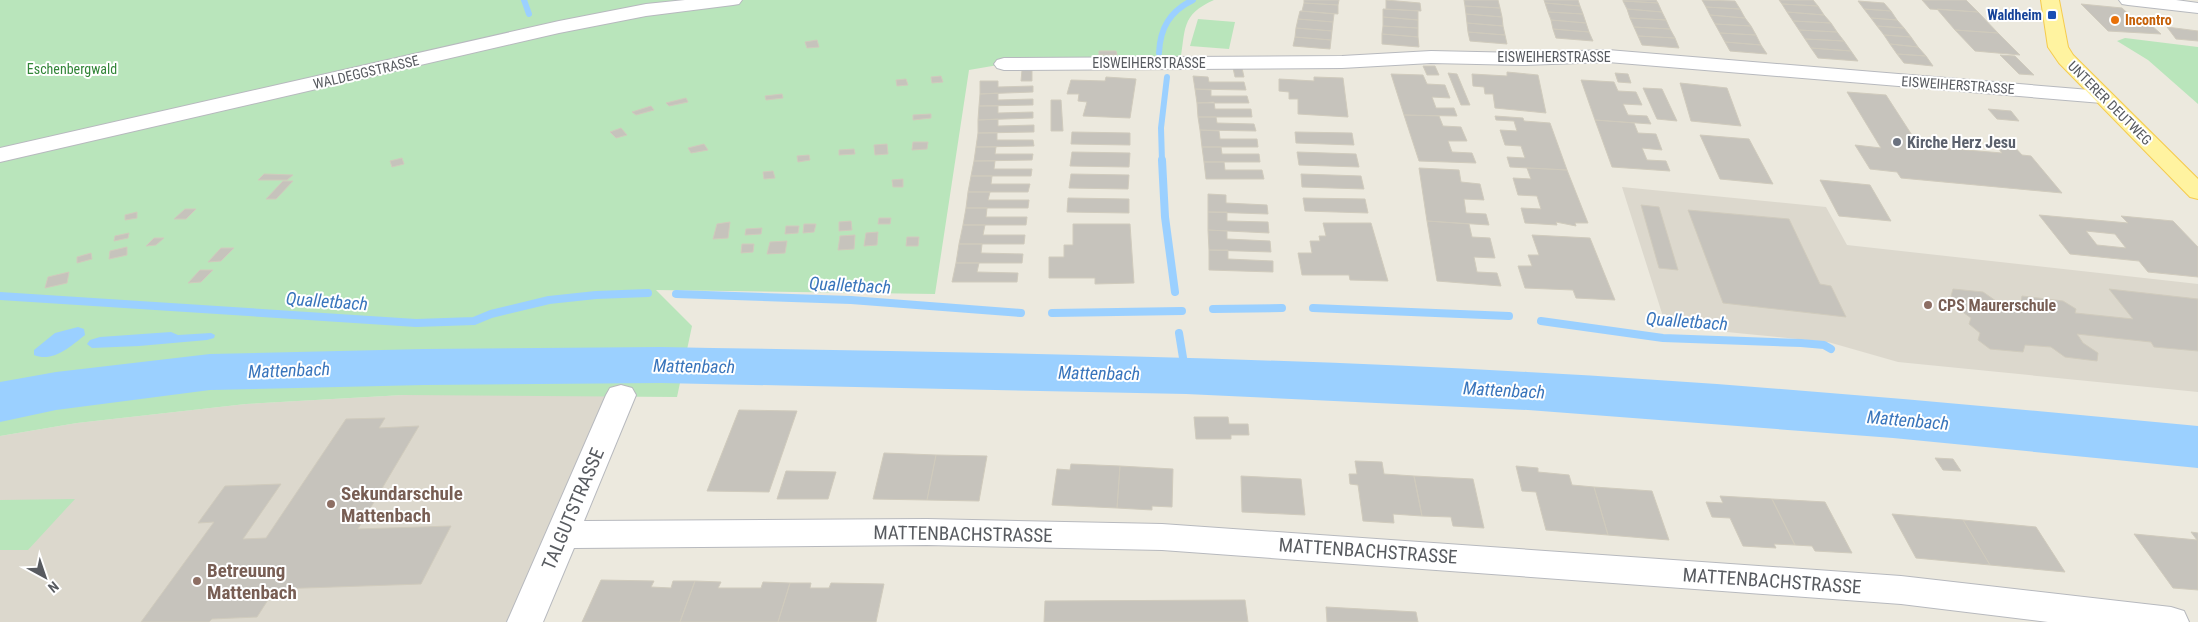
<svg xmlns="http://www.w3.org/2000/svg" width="2198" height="622" font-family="'Roboto Condensed',sans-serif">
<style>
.education{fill:#dcd8cd}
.green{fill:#b9e5bb}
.water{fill:#9bd0ff}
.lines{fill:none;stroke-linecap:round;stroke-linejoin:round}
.stream-far2{stroke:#9bd0ff;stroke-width:6}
.stream-far1{stroke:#9bd0ff;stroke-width:8}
.stream{stroke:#9bd0ff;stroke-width:11}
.river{fill:#9bd0ff;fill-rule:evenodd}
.building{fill:#c6c3bc;stroke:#d0cbbd;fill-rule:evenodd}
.minor-casing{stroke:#b7b9be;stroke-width:2}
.major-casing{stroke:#f5cb4e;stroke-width:2}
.minor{fill:#fff;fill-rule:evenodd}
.major{fill:#fff3a0;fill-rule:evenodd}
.transit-dot{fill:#1a4fb4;stroke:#fff;stroke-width:2}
.food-dot{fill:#e8710a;stroke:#fff;stroke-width:2}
.worship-dot{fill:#6b7280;stroke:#fff;stroke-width:2}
.education-dot{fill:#8d6e63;stroke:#fff;stroke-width:2}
.labels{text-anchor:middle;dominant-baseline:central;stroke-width:4;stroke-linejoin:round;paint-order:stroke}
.far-transit-label{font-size:14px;font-weight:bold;fill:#164399;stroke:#fff;text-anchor:end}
.far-food-label{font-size:14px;font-weight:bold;fill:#c56008;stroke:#fff;text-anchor:start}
.far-street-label{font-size:14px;fill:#585b60;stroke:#fff}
.far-park-label{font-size:14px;fill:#328538;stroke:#fff}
.worship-label{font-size:16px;font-weight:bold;fill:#5b616d;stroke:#fff;text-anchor:start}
.education-label{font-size:16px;font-weight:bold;fill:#785e54;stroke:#fff;text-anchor:start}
.water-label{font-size:18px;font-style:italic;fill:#3975bc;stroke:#fff}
.near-education-label{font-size:19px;font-weight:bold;fill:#785e54;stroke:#fff;text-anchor:start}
.near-street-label{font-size:19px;fill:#585b60;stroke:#fff}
</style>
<rect width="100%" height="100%" fill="#ece9de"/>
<path class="education" d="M1622,187L1826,207L1847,245L2198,284V392L1898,362L1828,342L1666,326Z
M403,395H621L525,622H0V436L77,423L246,404Z"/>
<path class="green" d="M0,0H1214C1180,15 1186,30 1180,62L1004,64L969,70L935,294L656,290L692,326L677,397L403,395L246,404L77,423L0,436Z
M1198,19L1235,22L1229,49L1190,46Z
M2125,38L2198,47V104L2148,60L2117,41Z
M75,499L28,550H0V500Z"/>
<path class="water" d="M78,327L84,329L85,335C71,346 53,363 34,355V350L55,333Z
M171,332L178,335L211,333L215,335L214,338L207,340L139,346L92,348L87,344L90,340L100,337Z"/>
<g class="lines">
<path class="stream-far2" d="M524,0L529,14
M1159,53C1160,28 1170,11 1193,0
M1162,161L1161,128L1167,77"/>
<path class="stream-far1" d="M1162,160L1165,217L1175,292
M676,294L851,300L1021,313
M0,296L416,323L474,321L491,314L549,300L596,295L648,293
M1313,308L1509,316
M1213,309L1282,308
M1052,313L1182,311
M1541,321L1663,338L1801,343L1824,345L1831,349
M1179,333L1184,364
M508,362L509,364"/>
<path class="stream" d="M508,363L510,366
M1184,363L1186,375
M1890,414L1893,418"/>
<path class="river" d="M661,347C950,352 1239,356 1527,372C1751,384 1975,405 2198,426V468L1893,438L1528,410L1186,394L661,383L424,385L210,390L56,410L0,422V382L56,372L210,354L424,349Z"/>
</g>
<path class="building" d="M1304,0H1339L1338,5L1304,3Z
M1386,0L1420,3L1421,11L1386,9Z
M1464,0H1498L1500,8L1465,6Z
M1544,0H1578L1580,6L1545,3Z
M1623,0H1656L1658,3L1623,1Z
M1702,0L1735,1L1740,9L1706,7Z
M1779,0H1813L1818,6L1782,4Z
M1922,0H1966L1978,12L1930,9Z
M1623,1L1658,3L1662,12L1627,9Z
M1858,1L1884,3L1891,11L1864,9Z
M1304,3L1338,5V14L1302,11Z
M1545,3L1580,6L1583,14L1548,12Z
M1782,4L1818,6L1824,15L1787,12Z
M2081,4L2122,8L2138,23L2150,24L2161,34L2108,31Z
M1465,6L1500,8L1502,17L1466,14Z
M1706,7L1740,9L1745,18L1710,15Z
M1383,9L1418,11V20L1383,17Z
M1627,9L1662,12L1666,20L1630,18Z
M1864,9L1891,11L1897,20L1871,18Z
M1937,9L1978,12L1998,33L1955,30Z
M1300,11L1334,14L1333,22L1298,19Z
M1548,12L1583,14L1586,23L1551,20Z
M1787,12L1824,15L1831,23L1793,21Z
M1466,14L1502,17L1503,26L1467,23Z
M1710,15L1745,18L1751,26L1715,24Z
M1383,17L1418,20V28L1383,26Z
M1630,18L1666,20L1670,29L1634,27Z
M1871,18L1897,20L1904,28L1877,26Z
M1298,19L1333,22L1332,31L1296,28Z
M1551,20L1586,23L1589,32L1553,29Z
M1793,21L1831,23L1837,32L1799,30Z
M1467,23L1503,26L1505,35L1468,32Z
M1715,24L1751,26L1756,35L1720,33Z
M1383,26L1418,28V37L1382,34Z
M1877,26L1904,28L1911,37L1884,35Z
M1634,27L1670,29L1675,38L1638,36Z
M2167,27L2198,31V41L2176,39Z
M1296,28L1332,31L1331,40L1295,37Z
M1553,29L1589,32L1593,41L1556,38Z
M1799,30L1837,32L1844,41L1805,39Z
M1955,30L1998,33L2020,55L1975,51Z
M1468,32L1505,35L1507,44L1470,41Z
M1720,33L1756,35L1761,45L1725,42Z
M1382,34L1418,37L1419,47L1382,44Z
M1884,35L1911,37L1918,47L1890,44Z
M1638,36L1675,38L1679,48L1642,45Z
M1295,37L1331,40L1330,49L1293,46Z
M1805,39L1844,41L1851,51L1811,48Z
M817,40L819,47L807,48L805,42Z
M1725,42L1761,45L1767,54L1730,51Z
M1890,44L1918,47L1926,56L1897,54Z
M1811,48L1851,51L1858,61L1818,58Z
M1099,51H1116L1117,55H1099Z
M1897,54L1926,56L1933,66L1904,63Z
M2000,55L2015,56L2034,75L2019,74Z
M1423,66H1435L1439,75H1427Z
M1233,68H1242L1244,77H1235Z
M1022,70H1032V81H1021Z
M1507,72L1538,75L1546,113L1495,108L1493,94H1485L1484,87L1473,86L1472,74L1507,76Z
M1448,73L1457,74L1470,105H1461Z
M1615,73L1628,74L1631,83L1618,82Z
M1391,74L1423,75L1427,84L1445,85L1450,98L1432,97L1436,108H1454L1457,116L1404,115Z
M941,76L943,82L932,83L931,77Z
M1193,76L1208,77L1209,82H1244L1246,90L1195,89Z
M1106,77L1136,79L1130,118L1083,116L1087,102L1078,101L1079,94H1067L1071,80L1105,81Z
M1314,77L1343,78L1348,117L1298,114V99H1289V92L1279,91V79L1314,81Z
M906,79L908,85L897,86L896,80Z
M1581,80L1614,82L1618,91L1636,92L1642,105L1623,104L1628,115L1647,116L1651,124L1595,120Z
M980,81H998V87L1033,86V92L980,94Z
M1680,83L1727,88L1741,126L1691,121Z
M1643,88L1662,89L1677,121L1657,119Z
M1195,89L1211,90V96H1247L1249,103H1197Z
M1847,92L1886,95L1919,146L2002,153L1993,142L2012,144L2022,155L2031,156L2062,193L1901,178L1897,172L1870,169L1855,145L1881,148Z
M998,93V100L1033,99V105L979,106L980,94Z
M782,94L783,98L766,100L765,96Z
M686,98L688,102L669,106L666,103Z
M1051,100H1061L1063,131H1051Z
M1214,102L1215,109H1251L1252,117H1198L1197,103Z
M651,106L654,110L636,115L632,112Z
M979,106H998V113L1033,112V118L978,120Z
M1988,109L2011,111L2019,121L1997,119Z
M931,114V118L913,120V115Z
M1404,115L1439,116L1443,126L1461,127L1467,141H1448L1452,152L1472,153L1476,163L1419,161Z
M1495,116L1523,118L1524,121L1550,123L1567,170L1510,167L1507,157L1525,158L1521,146L1505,145L1500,130L1517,131L1514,121L1496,120Z
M1198,117H1216L1217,123L1254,124L1256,131L1200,130Z
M998,119V126L1034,125V132L978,133V120Z
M1595,120L1634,123L1638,133L1656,134L1662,150L1642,148L1647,160L1666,161L1670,171L1612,167Z
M621,128L627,135L616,138L610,132Z
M1200,130L1219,131L1220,139H1257L1258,147H1202Z
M1072,132L1130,133V145L1071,144Z
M1295,132L1352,133L1354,145L1296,143Z
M978,133H997V140H1033L1034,146L976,147Z
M1700,135L1749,139L1773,184L1720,179Z
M913,142H928L927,149L912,150Z
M704,144L708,150L691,153L688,148Z
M887,144L888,154L875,155L874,145Z
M976,147H996L995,154H1033L1032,160L974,161Z
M1202,147H1221L1222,154H1259L1260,162H1204Z
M854,149L855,154L839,155V150Z
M1072,152L1130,153L1129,167L1070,166Z
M1297,152L1356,154L1359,167L1299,165Z
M809,155L810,160L798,162L797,156Z
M402,158L404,164L392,167L390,161Z
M974,161H995L994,169H1032L1031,176H971Z
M1204,162H1224L1225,170H1262L1264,179H1206Z
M1419,168L1459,170L1461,182L1480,184L1484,200L1464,199L1466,213L1486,214L1489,225L1427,221Z
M1527,168L1567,170L1588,223H1575L1576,226L1556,222L1557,225L1525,223L1521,208L1541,209L1537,196L1518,195L1513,178L1531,179Z
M773,171L775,178L764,179L763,172Z
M264,174L293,175L287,180H258Z
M1071,174L1129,175L1128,189L1069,188Z
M1301,174L1361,176L1364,189L1302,187Z
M971,176H992L991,184H1030L1028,192H968Z
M903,179V187H893L892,180Z
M1820,180L1870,185L1891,221L1839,216Z
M283,181H293L276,199H266Z
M968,192H990L988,200H1029L1028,208H966Z
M1208,194L1226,195V203L1267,205L1268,214L1208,212Z
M1068,198L1129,199V213L1067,212Z
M1303,198L1365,199L1368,213L1305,211Z
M1641,205L1659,207L1678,270L1659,268Z
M966,208H987L986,217H1027L1026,225H963Z
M185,209H196L186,219H174Z
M1688,210L1789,219L1820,284L1831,286L1846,317L1723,303Z
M137,212V218L125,220V215Z
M1208,212H1227V221L1268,222L1269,233L1208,230Z
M2039,215L2128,223L2121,216L2173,221L2198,247V277L2148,272L2139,261L2070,254ZM2086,231L2115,234L2126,248L2097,245Z
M879,218H891L890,224H878Z
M851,221L852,230L839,231V222Z
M1427,221L1469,224L1472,237L1490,238L1495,258L1474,257L1477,272L1497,273L1501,286L1437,281Z
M730,222L728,238L713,239L717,224Z
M1323,223H1371L1388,281L1350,280L1349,275H1302L1298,253H1312L1310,241H1320L1319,236H1326Z
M804,224H816L814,232L803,233Z
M1073,224H1130L1134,283L1095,284V278H1049V257H1064V245H1073Z
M963,225H985L983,235H1025L1024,244H959Z
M786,226H799L798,233L785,234Z
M762,228L761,234L745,235L746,229Z
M1208,230L1227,231V239L1270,241L1271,252L1209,250Z
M878,232L877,245L864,246L866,233Z
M129,233L128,238L114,241L115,236Z
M855,235L854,249L838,250L840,236Z
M1532,235L1590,238L1615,300L1576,298L1573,290L1525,288L1518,266H1532L1528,255H1539Z
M907,237H919L918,246H906Z
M154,238H164L156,245L146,246Z
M787,241L785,253L767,254L770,242Z
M742,244H754L753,252L741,253Z
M959,244H982L981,253L1023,254L1022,263H956Z
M127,247V255L109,259L110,251Z
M221,248H234L221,261L208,262Z
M1209,250H1228V259L1273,261V272L1209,270Z
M91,253L92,259L77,263V257Z
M956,263H979L977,272L1018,273L1017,282H952Z
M200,270H213L201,282L188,283Z
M69,272L67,283L45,288L48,277Z
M830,282H846L844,287H828Z
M1953,289L1983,292L1996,301L2021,303L2022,296L2063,301L2076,309L2075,313L2133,319L2109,289L2198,299V351L2154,347L2151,342L2077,334L2083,343L2098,353L2097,361L2065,357L2051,347L2025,345L2023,352L1990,349L1978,340L1980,333L1969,324L1971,318L1960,310L1962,303L1951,296Z
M739,410L797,411L769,492L707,491Z
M1194,417H1228L1229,424H1248L1249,435H1231V439H1196Z
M385,418L379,428L419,426L358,529L451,526L421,584L275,589L257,617L212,619L209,622H141L214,522L198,523L225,486L281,484L243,539L266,538L346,419Z
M884,453L936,455L927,500L873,499Z
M936,455L987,456L979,501L927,500Z
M1935,458L1953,459L1961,471L1943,470Z
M1355,461L1382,462L1384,474L1414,476L1422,516L1393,514L1394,523L1363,521L1358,485L1350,484L1349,474H1357Z
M1071,464L1120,466L1117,508L1052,505L1057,469L1070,470Z
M1120,466L1173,469L1172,507L1152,506V510L1117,508Z
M1516,466L1538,468V472L1569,475L1572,485L1594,487L1608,535L1546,530L1536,492L1522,491Z
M786,471L836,472L828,499H777Z
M1241,476L1301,479L1305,515L1242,512Z
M1414,476L1473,479L1484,528L1453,526L1451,517L1422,516Z
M1594,487L1652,491L1669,540L1608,535Z
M1720,496L1772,499L1795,545L1774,544L1776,548L1743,546L1730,518L1712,517L1706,502L1723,503Z
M1772,499L1825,502L1852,553L1815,551L1812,546L1795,545Z
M1892,514L1963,520L1990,565L1916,558Z
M1963,520L2036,527L2065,572L1990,565Z
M2191,532L2198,533V590L2173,588L2134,534L2197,540Z
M601,580L654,581L651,587L671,588L673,581H695L680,622H582Z
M695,581L721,582L718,588H761L763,582L790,583L778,622H680Z
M790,583H811L810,588H829L831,583L884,584L876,622H778Z
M1245,600L1248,622H1044L1045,601Z
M1326,607L1416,612L1418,622H1327Z"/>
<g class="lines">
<defs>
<path id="minor" d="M685,0H742L739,4L733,5L646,16L559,33L0,162V148L559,21L646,4Z
M2119,0H2176L2198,3V13L2128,5L2122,4Z
M1608,50L2102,91L2109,93L2112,97L2109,101L2102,103L1608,62L1523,65L1431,63L1342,68L1004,70L997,68L994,64L997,60L1004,58L1342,56L1431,51L1523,53Z
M621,385L632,388L636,395L584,521L927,519L1162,524L1901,576L2171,607L2184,611L2189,622H2048L1901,604L1162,550L927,545L574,548L543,622H507L606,395L610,388Z"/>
<path id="major" d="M2041,0H2059L2068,47L2073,55L2198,179V199L2190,197L2059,63L2048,47Z"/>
</defs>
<use href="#minor" class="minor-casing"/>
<use href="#major" class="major-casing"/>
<use href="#minor" class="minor"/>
<use href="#major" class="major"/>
</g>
<rect class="transit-dot" x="2047" y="10" width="10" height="10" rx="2.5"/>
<circle class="food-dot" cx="2115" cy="20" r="5"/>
<circle class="worship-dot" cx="1897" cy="142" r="5"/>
<g class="education-dot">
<circle cx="1928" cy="305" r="5"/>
<circle cx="331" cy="504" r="5"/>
<circle cx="197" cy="581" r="5"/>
</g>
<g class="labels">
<g class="far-transit-label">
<text x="2042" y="15">Waldheim</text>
</g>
<g class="far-food-label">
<text x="2125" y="20">Incontro</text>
</g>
<g class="far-street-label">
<text x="1554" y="57">EISWEIHERSTRASSE</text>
<text x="1149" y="63">EISWEIHERSTRASSE</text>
<text transform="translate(366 72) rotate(-13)">WALDEGGSTRASSE</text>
<text transform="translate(1958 85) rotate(4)">EISWEIHERSTRASSE</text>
<text transform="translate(2110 103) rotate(45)">UNTERER DEUTWEG</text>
</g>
<g class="far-park-label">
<text x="72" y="69">Eschenbergwald</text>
</g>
<g class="worship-label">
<text x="1907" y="142">Kirche Herz Jesu</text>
</g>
<g class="education-label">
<text x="1938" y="305">CPS Maurerschule</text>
</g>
<g class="water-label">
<text transform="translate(850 285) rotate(3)">Qualletbach</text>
<text transform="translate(327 301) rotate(4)">Qualletbach</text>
<text transform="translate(1687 321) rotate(4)">Qualletbach</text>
<text transform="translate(694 366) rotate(1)">Mattenbach</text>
<text transform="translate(289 370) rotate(-2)">Mattenbach</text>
<text transform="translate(1099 373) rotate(1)">Mattenbach</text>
<text transform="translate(1504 390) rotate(3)">Mattenbach</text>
<text transform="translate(1908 420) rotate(5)">Mattenbach</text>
</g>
<g class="near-education-label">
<text x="341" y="493">Sekundarschule<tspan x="341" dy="22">Mattenbach</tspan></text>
<text x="207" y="570">Betreuung<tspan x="207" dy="22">Mattenbach</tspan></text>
</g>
<g class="near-street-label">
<text transform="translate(573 509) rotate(-67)">TALGUTSTRASSE</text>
<text transform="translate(963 534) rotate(1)">MATTENBACHSTRASSE</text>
<text transform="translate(1368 551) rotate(4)">MATTENBACHSTRASSE</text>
<text transform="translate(1772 581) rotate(4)">MATTENBACHSTRASSE</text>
</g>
</g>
<g transform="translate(45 577) rotate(140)" stroke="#ffffff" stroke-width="4" paint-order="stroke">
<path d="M0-4L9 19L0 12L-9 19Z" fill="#585b60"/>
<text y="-8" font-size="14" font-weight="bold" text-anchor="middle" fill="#585b60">N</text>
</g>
</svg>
